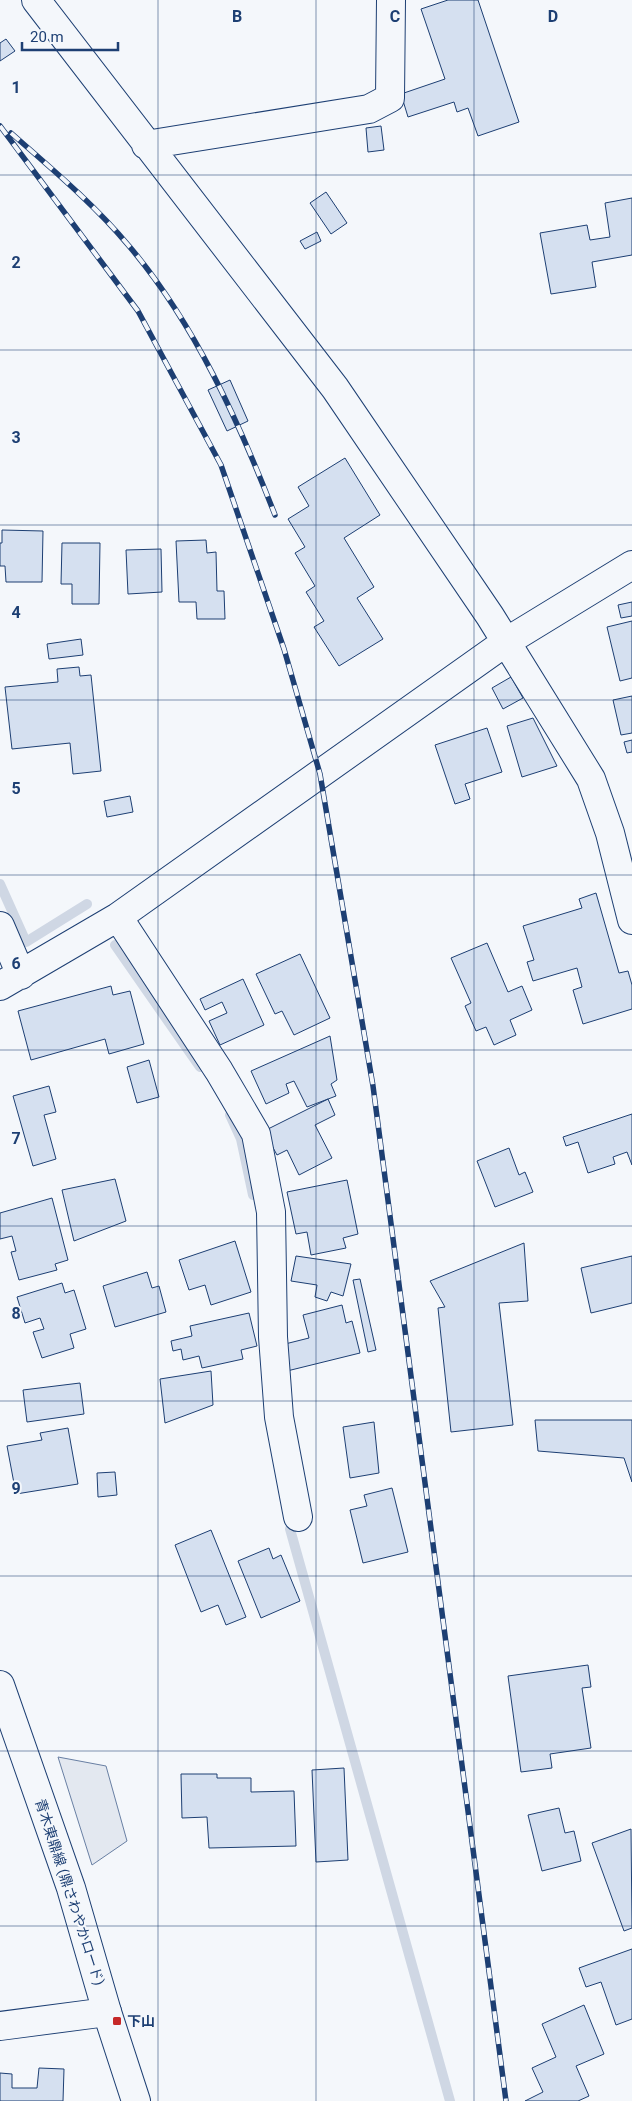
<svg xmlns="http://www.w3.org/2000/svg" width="632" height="2101" font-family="Roboto,'Noto Sans JP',sans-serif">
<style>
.parking{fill:#e3e8f0;stroke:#687fa3}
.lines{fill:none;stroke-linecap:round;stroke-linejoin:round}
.stream{stroke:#cfd7e4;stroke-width:10}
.building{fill:#d5e0f0;stroke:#1d3f73}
.minor-casing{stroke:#1d3f73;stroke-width:30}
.secondary-casing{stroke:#1d3f73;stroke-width:30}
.minor{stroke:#f4f7fb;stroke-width:28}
.secondary{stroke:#f4f7fb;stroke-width:28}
.rail-casing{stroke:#1d3f73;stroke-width:5.5}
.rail{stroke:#f4f7fb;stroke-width:4;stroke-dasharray:11;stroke-linecap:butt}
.grid{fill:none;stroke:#1d3f73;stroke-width:1;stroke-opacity:0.55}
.poi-dot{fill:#c62828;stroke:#f4f7fb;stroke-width:2}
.labels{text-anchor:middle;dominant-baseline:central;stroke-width:4;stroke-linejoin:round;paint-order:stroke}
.street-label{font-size:14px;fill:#1d3f73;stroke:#f4f7fb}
.poi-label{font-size:14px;font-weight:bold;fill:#1d3f73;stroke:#f4f7fb;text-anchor:start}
.grid-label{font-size:16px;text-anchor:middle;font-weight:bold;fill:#1d3f73;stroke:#f4f7fb;stroke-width:4;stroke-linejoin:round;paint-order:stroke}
</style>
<rect width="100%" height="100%" fill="#f4f7fb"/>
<path class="parking" d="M58,1757L106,1766L127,1841L92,1865Z"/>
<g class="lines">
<path class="stream" d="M0,884L26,942L87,904
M115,945L200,1067
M230,1115L241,1139L253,1195
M290,1529L450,2101"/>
</g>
<path class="building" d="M448,0H478L519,122L478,136L468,108L457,112L454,102L408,117L401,94L445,79L421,9Z
M6,39L15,51L0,61V43Z
M381,126L384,150L368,152L366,128Z
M326,192L347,223L331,234L310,203Z
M632,198V255L592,262L596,287L551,294L540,233L587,225L590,240L610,237L605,203Z
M317,232L321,241L305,249L300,241Z
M230,380L248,421L227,431L208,390Z
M345,458L380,515L344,538L374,587L357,598L383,639L339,666L314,627L324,621L306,592L315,586L295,553L305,547L288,519L309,506L298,487Z
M2,530L43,531L42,582H6L5,566H0V543H2Z
M206,540L207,553L216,552L217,591H224L225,619H197L196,602H179L176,541Z
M62,543H100L99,604H72V584H61Z
M161,549L162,592L128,594L126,550Z
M632,602V616L621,618L618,605Z
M632,621V678L620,681L607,627Z
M81,639L83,655L49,659L47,644Z
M79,667L80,676L91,675L101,771L73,774L70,743L12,749L5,687L58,682L57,669Z
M511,677L523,698L503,709L492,688Z
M632,696V733L621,735L613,700Z
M533,718L557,766L522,777L507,726Z
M487,728L502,772L465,784L470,799L455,804L435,745Z
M632,740V752L627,753L624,742Z
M130,796L133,812L107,817L104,801Z
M596,893L619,973L628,971L632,985V1009L583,1024L573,990L582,987L577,968L533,981L527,962L534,960L523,926L582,908L579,899Z
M487,943L508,992L522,986L532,1010L510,1020L516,1035L494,1045L486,1027L476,1031L465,1006L471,1003L451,958Z
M300,954L330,1018L294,1035L282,1011L275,1014L256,974Z
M243,979L264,1025L220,1045L209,1021L227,1013L222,1002L205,1010L200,999Z
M111,986L113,995L130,991L144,1044L109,1054L105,1039L31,1060L18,1011Z
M330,1036L337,1080L331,1084L336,1096L307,1107L294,1081L286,1084L289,1093L266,1104L251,1071Z
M149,1060L159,1097L137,1103L127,1067Z
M49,1086L56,1112L44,1115L56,1159L33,1166L13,1096Z
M328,1099L335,1115L315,1125L332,1158L299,1175L287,1150L277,1155L264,1131Z
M632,1114V1165L627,1152L613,1157L615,1164L588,1173L578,1142L566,1146L563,1137Z
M509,1148L519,1175L525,1172L533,1192L495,1207L477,1161Z
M115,1179L126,1221L74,1241L62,1190Z
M347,1180L358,1234L343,1238L346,1248L311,1255L307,1232L296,1234L287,1192Z
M52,1198L68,1260L55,1264L57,1270L19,1280L11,1252L16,1251L12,1236L0,1239V1213Z
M235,1241L251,1292L211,1305L205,1285L189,1290L179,1260Z
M524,1243L528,1301L499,1303L513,1425L451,1432L438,1308L445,1307L430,1281Z
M296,1256L351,1264L343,1296L331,1292L327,1301L315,1297L317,1285L291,1281Z
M632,1256V1303L591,1313L581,1268Z
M147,1272L152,1288L159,1286L166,1312L115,1327L103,1286Z
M360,1279L376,1350L368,1352L353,1280Z
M62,1283L65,1293L74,1290L86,1329L70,1334L74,1348L42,1358L33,1332L44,1329L40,1318L25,1323L17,1297Z
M342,1305L346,1323L352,1321L360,1353L287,1371L281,1345L309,1338L303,1315Z
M249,1313L257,1346L241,1350L243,1359L202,1368L199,1356L183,1360L181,1349L173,1351L171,1341L192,1336L190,1326Z
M211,1371L213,1405L165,1423L160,1379Z
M80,1383L84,1414L27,1422L23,1390Z
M535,1420H632V1482L624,1458L538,1451Z
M374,1422L379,1473L350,1478L343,1427Z
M68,1428L78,1484L16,1494L7,1446L42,1440L40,1433Z
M115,1472L117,1495L98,1497L97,1473Z
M392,1488L408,1552L363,1563L350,1510L367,1506L364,1495Z
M211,1530L246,1617L226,1625L218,1605L201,1612L175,1545Z
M269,1548L273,1559L281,1555L300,1601L261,1618L238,1561Z
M588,1665L591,1687L582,1688L591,1748L550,1754L552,1768L521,1772L508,1676Z
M344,1768L348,1860L316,1862L312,1770Z
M181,1774H217V1778H251V1792L294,1791L296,1846L209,1848L207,1817L182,1818Z
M559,1808L565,1833L574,1831L581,1861L542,1871L528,1815Z
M631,1829L632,1928L624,1931L592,1843Z
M632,1949V2019L616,2025L601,1982L586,1987L579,1968Z
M584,2005L604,2054L576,2066L589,2096L578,2101H525L543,2092L532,2068L556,2057L542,2024Z
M39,2068L64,2069L63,2101H0V2073L12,2074V2088H37Z"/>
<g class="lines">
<defs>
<path id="minor" d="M36,0L335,388L490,616L591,779L610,833L632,920
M146,145L369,109L390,98L391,0
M118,917L219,1071L256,1134L271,1212L273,1337L279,1417L298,1517
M0,926L21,975
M0,986L118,917L506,642L632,565
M0,2026L107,2012"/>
<path id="secondary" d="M0,1685L71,1888L107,2012L136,2101"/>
</defs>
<use href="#minor" class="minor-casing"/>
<use href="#secondary" class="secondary-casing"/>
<use href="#minor" class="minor"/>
<use href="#secondary" class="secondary"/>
<defs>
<path id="rail" d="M0,126L138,311L221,465L284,649L320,774L373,1086L506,2101
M11,133C52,169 94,204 129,246C195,324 238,420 275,515"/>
</defs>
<use href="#rail" class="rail-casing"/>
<use href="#rail" class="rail"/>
</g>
<path class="grid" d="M158,0V2101M316,0V2101M474,0V2101M0,175H632M0,350H632M0,525H632M0,700H632M0,875H632M0,1050H632M0,1226H632M0,1401H632M0,1576H632M0,1751H632M0,1926H632"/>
<rect class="poi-dot" x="112" y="2016" width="10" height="10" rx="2.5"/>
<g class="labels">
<g class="street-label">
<text transform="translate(70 1892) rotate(72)">青木東鼎線 (鼎さわやかロード)</text>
</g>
<g class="poi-label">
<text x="127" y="2021">下山</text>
</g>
</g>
<g class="grid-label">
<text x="237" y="22">B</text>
<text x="395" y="22">C</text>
<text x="553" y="22">D</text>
<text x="16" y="93">1</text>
<text x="16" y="268">2</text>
<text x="16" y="443">3</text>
<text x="16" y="618">4</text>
<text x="16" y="794">5</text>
<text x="16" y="969">6</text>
<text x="16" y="1144">7</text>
<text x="16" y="1319">8</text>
<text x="16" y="1494">9</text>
</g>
<path d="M22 42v8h96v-8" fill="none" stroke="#1d3f73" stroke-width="2.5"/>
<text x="30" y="42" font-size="15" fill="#1d3f73" stroke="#f4f7fb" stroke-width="4" paint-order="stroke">20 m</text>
</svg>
